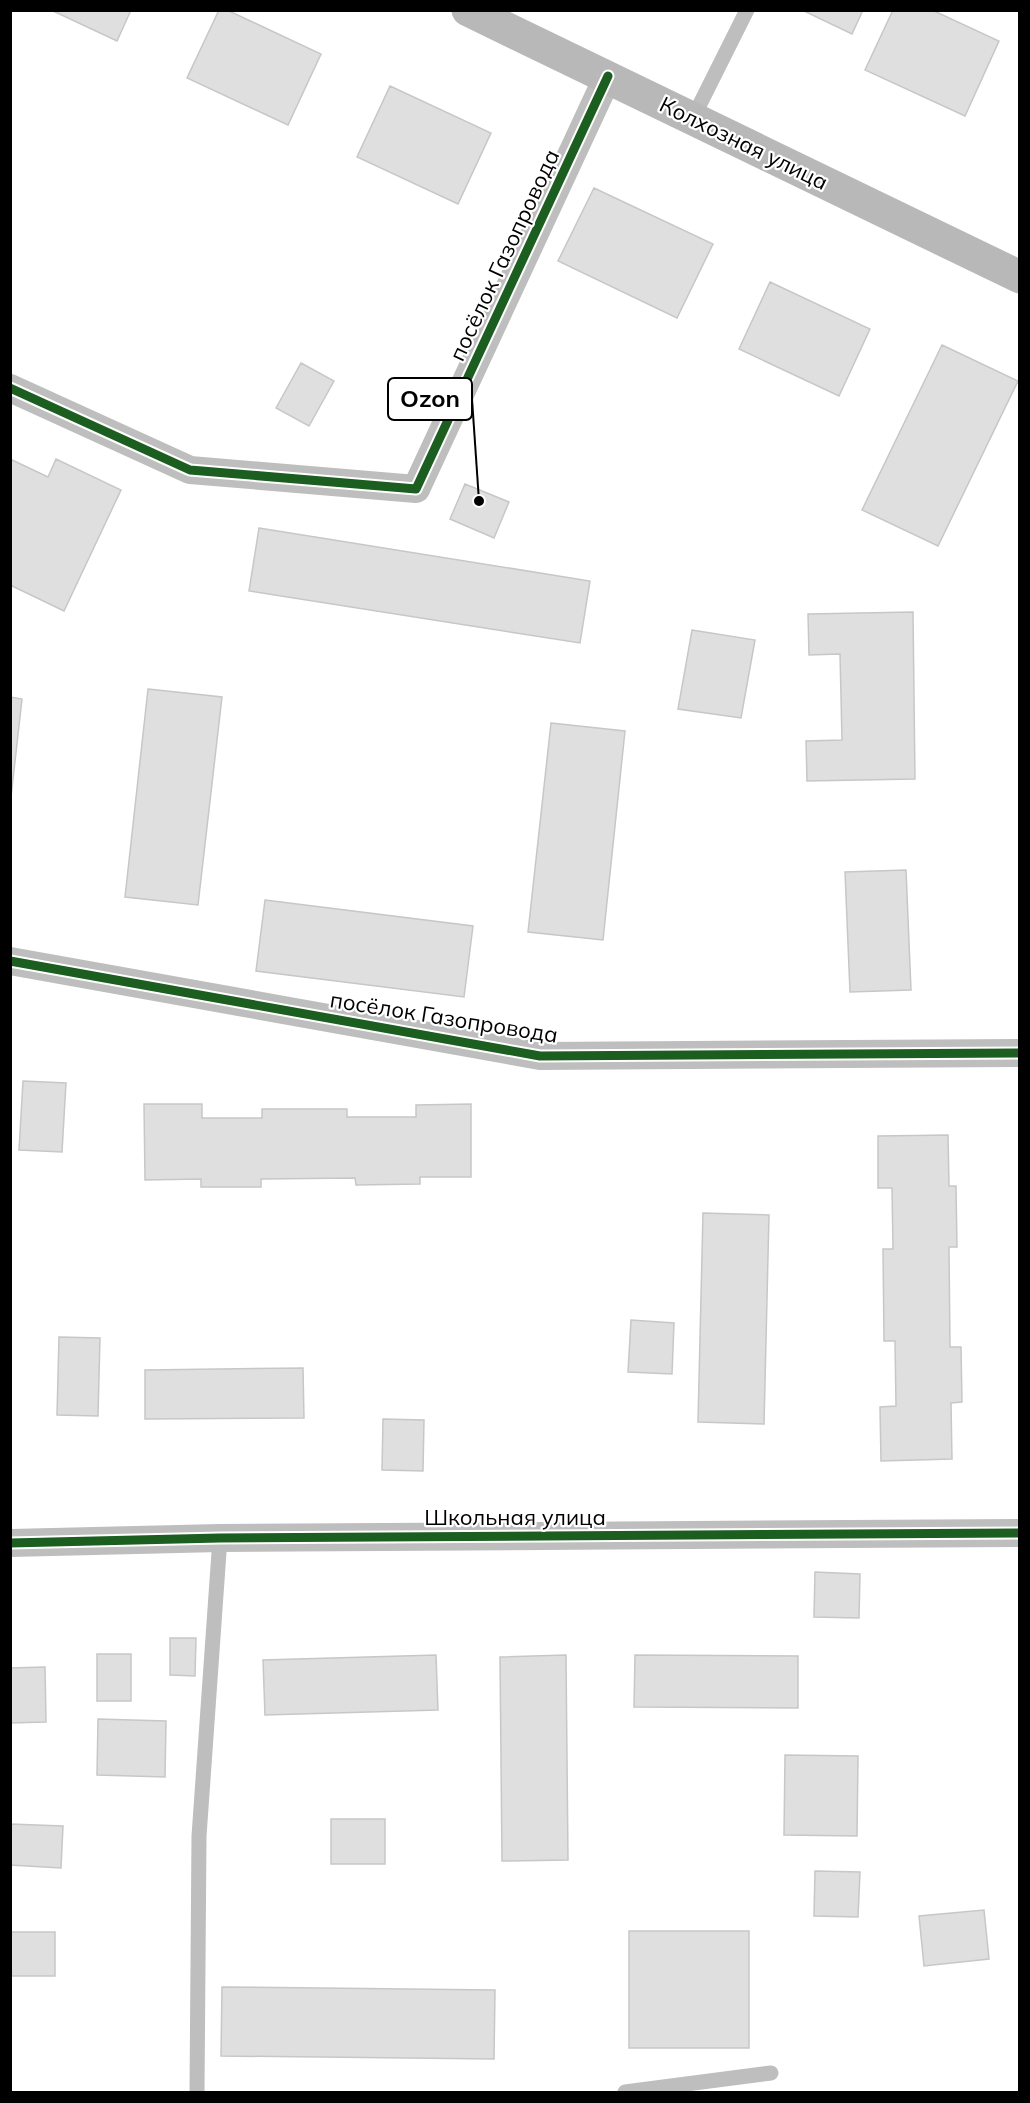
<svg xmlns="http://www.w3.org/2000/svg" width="1030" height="2103" font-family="Mulish,sans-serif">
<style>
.building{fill:#dfdfdf;stroke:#c7c7c7;stroke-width:1.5}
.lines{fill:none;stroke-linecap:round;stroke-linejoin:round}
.lane{stroke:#bebebe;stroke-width:15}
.street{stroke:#bebebe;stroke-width:28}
.secondary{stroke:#b8b8b8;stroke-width:33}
.cycleway-casing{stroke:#fff;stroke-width:13}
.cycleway{stroke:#1b5e20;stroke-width:9}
.labels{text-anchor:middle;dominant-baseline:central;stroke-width:4.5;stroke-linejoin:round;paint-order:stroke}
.street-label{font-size:22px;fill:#000;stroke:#fff}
.leader{fill:none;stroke:#000;stroke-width:2}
.callout-dot{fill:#000;stroke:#fff;stroke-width:2}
.callout{fill:#fff;stroke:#000;stroke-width:2}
.callout-label{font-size:24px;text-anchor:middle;font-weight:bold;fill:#000}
</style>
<rect width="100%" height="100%" fill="#fff"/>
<path class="building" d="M51,10H131L117,41Z
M219,10H227L321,54L288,125L187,78Z
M802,10H863L852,34Z
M893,10H932L999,41L965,116L865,70Z
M390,86L491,133L458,204L357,157Z
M594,188L713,244L677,318L558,261Z
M770,282L870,329L839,396L739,349Z
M942,345L1018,381L938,546L862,510Z
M301,363L334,381L309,426L276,408Z
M10,459L48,477L56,459L121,490L64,611L10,585Z
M465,484L509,502L494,538L450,519Z
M259,528L590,581L580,643L249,591Z
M913,612L915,779L807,781L806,741L842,740L840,654L809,655L808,614Z
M692,630L755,640L741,718L678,709Z
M148,689L222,697L198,905L125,897Z
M10,697L22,699L10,806Z
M551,723L625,731L603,940L528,932Z
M906,870L911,990L850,992L845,872Z
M265,900L473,926L464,997L256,971Z
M23,1081L66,1083L62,1152L19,1150Z
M144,1104H202V1118H262V1109H347V1117H416V1105L471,1104V1177H420V1184L356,1185L355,1178L261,1179V1187H201V1179L145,1180Z
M948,1135L949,1186H956L957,1247H949L950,1347H961L962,1402L951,1403L952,1459L881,1461L880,1407L896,1406L895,1341H884L883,1249H893L892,1188H878V1136Z
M703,1213L769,1215L764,1424L698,1422Z
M631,1320L674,1323L672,1374L628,1372Z
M59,1337L100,1338L98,1416L57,1415Z
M303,1368L304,1418L145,1419V1370Z
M383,1419L424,1420L423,1471L382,1470Z
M815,1572L860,1574L859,1618L814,1617Z
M170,1638H196L195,1676L170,1675Z
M97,1654H131V1701H97Z
M436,1655L438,1710L265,1715L263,1660Z
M566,1655L568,1860L502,1861L500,1657Z
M635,1655L798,1656V1708L634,1707Z
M45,1667L46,1722L10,1723V1668Z
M98,1719L166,1721L165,1777L97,1775Z
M785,1755L858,1756L857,1836L784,1835Z
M331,1819H385V1864H331Z
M10,1824L63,1826L61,1868L10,1865Z
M815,1871L860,1872L858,1917L814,1916Z
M984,1910L989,1959L924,1966L919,1916Z
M629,1931H749V2048H629Z
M10,1932H55V1976H10Z
M222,1987L495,1990L494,2059L221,2056Z"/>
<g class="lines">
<path class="lane" d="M693,118L747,10
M197,2092L199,1836L220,1538
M625,2092L771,2073"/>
<path class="street" d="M10,388L190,470L416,489L608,76
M10,961L540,1056L1020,1053
M10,1543L220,1538L1020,1533"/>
<path class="secondary" d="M468,10L1020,277"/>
<defs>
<path id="cycleway" d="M10,388L190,470L416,489L608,76
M10,961L540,1056L1020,1053
M10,1543L220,1538L1020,1533"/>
</defs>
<use href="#cycleway" class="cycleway-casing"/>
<use href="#cycleway" class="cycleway"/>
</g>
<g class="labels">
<g class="street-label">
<text transform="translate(744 143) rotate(26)">Колхозная улица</text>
<text transform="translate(504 255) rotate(-65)">посёлок Газопровода</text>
<text transform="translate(444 1017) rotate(9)">посёлок Газопровода</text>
<text x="515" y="1517">Школьная улица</text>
</g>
</g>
<path class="leader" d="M479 501L472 399"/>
<circle class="callout-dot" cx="479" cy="501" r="6"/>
<rect class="callout" x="388" y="378" width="84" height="42" rx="6"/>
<g class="callout-label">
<text x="430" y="407">Ozon</text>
</g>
<rect width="1030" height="2103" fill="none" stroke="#000000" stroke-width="24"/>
</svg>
